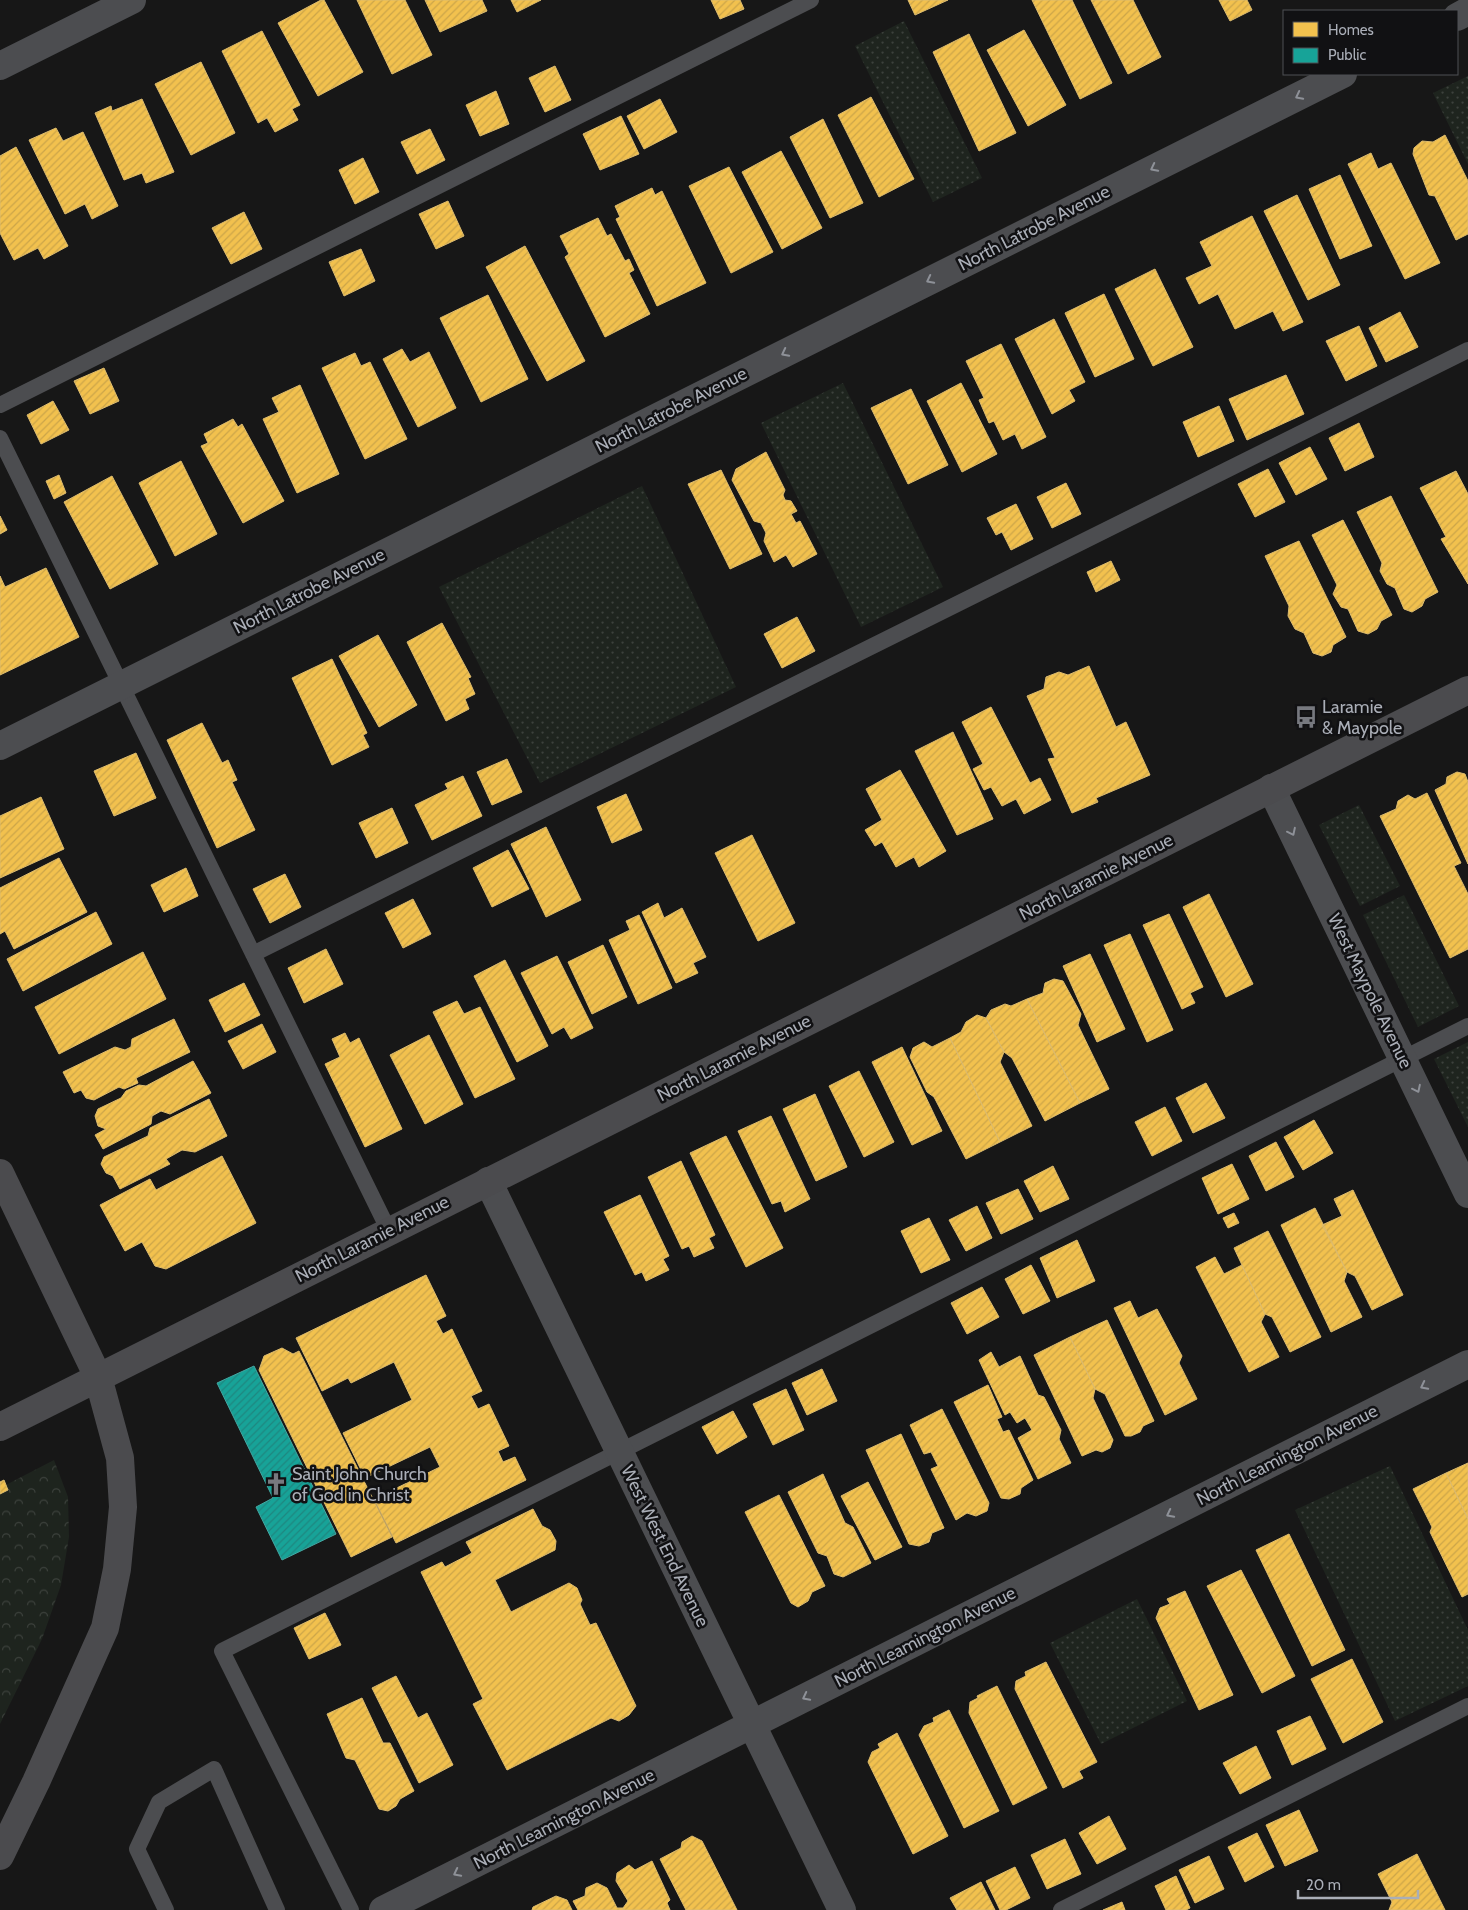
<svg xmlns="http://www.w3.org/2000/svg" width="1468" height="1910" font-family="Cabin,sans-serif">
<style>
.grass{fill:url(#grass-dots)}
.park{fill:url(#park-crowns)}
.homes{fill:url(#homes-hatch);stroke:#dcbb6e}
.public{fill:url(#public-hatch);stroke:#43a6a1}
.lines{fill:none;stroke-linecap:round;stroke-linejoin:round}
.lane{stroke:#4c4d50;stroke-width:16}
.street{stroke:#4c4d50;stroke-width:28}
.secondary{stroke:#4b4b4e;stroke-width:28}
.oneway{stroke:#8e9198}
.labels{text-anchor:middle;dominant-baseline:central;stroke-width:5;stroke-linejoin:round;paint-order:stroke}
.street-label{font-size:18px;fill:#aaaeb7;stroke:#111113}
.poi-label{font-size:18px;fill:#aaaeb7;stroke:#111113;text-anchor:start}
</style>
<defs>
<pattern id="grass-dots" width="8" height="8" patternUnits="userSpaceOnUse" patternTransform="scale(1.25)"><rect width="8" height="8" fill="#1e241e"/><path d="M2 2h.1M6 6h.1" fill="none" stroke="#3c413c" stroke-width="1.8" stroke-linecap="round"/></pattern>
<pattern id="park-crowns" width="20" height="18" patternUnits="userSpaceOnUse" patternTransform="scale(1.25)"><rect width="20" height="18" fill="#1e241e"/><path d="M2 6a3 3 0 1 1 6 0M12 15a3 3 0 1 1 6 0" fill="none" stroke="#3c413c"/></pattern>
<pattern id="homes-hatch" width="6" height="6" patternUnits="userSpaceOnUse" patternTransform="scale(1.25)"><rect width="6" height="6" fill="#f2c14e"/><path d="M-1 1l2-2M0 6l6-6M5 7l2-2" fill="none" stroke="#cca549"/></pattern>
<pattern id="public-hatch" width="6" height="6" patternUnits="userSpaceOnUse" patternTransform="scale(1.25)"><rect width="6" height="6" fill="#17a398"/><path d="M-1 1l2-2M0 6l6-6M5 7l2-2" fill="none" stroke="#1e8780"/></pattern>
</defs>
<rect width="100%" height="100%" fill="#171717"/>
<path class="grass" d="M904,21L982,178L933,202L855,46Z
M1468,76V164L1433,93Z
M843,383L943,587L861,627L761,423Z
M642,486L736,687L540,783L439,587Z
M1359,805L1400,886L1360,906L1319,825Z
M1404,895L1459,1006L1418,1027L1363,915Z
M1468,1042V1127L1434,1059Z
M1390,1466L1468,1630V1686L1395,1721L1295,1510Z
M1137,1599L1187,1701L1101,1744L1050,1643Z"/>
<path class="park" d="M54,1460L68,1497L69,1537L61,1585L42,1639L0,1724V1488Z"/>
<path class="homes" d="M321,0H324L363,72L318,96L278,23Z
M357,0H405L432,55L392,74Z
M425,0H482L487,11L440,32Z
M511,0H541L517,12Z
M711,0H740L744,9L720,19Z
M908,0H948L915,15Z
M1032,0H1072L1112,83L1080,99Z
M1091,0H1133L1161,57L1128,74Z
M1219,0H1247L1252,10L1230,21Z
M1024,30L1066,105L1028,126L987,50Z
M262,31L300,105L292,109L298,120L275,132L267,118L258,123L222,51Z
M969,34L1016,133L979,151L933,52Z
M201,62L235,133L191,155L155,84Z
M555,66L571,100L545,112L529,78Z
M496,91L509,124L480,136L466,105Z
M871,97L914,179L879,197L838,115Z
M142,99L174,172L146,183L142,173L124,180L95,113L111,106L112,111Z
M660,99L677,132L644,149L627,116Z
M621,116L639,154L600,170L583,134Z
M823,119L863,203L830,218L790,137Z
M56,128L63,141L83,132L118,206L92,219L85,204L65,214L29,140Z
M430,129L445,160L417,174L401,142Z
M1445,135L1468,181V234L1456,240L1435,196L1429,195L1413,154L1414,148L1422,141L1433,142Z
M16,147L68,246L44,259L38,248L14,260L0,233V156Z
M781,151L822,228L782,249L742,172Z
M1371,153L1378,169L1391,163L1440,263L1405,279L1348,164Z
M363,158L379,192L355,204L339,170Z
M729,167L773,252L731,273L689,186Z
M1340,175L1372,246L1340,259L1309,189Z
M652,188L655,195L662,191L706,283L657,306L616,219L620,217L615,206Z
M1297,195L1340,285L1308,300L1264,211Z
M448,201L464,236L436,249L419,214Z
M244,212L262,249L231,264L212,228Z
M1252,216L1303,322L1283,331L1273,311L1235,329L1218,294L1199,304L1186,278L1212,266L1200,242Z
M598,218L607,236L611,234L625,261L629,259L634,270L629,273L650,314L605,337L565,257L569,254L560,236Z
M525,246L585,361L547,381L486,267Z
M361,249L375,281L344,296L329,262Z
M1155,269L1193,347L1153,366L1115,289Z
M1104,294L1134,359L1095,377L1065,313Z
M488,295L528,379L481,402L440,318Z
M1400,312L1418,347L1386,362L1369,328Z
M1054,319L1085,382L1069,390L1075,401L1052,414L1015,339Z
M1359,326L1377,366L1346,381L1326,341Z
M1001,344L1046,437L1022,449L1015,434L1003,440L994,421L989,423L979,400L984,398L966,361Z
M402,349L410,362L429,352L456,408L418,427L383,359Z
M355,353L361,366L370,362L407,439L365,459L322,368Z
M104,368L119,401L90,414L74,381Z
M1286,375L1304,414L1247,440L1229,399Z
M961,383L997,454L962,472L927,401Z
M300,385L339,474L297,493L263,419L279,412L272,398Z
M911,389L948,465L908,484L871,408Z
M53,401L69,430L41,444L27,415Z
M1219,406L1234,441L1198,457L1183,422Z
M233,419L238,427L242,424L284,501L243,523L201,446L208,443L204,434Z
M1359,423L1374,457L1345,471L1329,438Z
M1310,447L1327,479L1296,495L1279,463Z
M766,452L785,490L783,495L785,500L791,501L797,511L791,514L796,523L800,521L817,554L793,567L786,555L774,562L764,541L766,533L761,523L754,521L732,480L736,469Z
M181,461L217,534L175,556L139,483Z
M1268,469L1285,502L1255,517L1238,484Z
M721,470L762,554L730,569L688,484Z
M1456,471L1468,494V584L1441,539L1446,537L1420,488Z
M59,475L66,493L54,499L46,481Z
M112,476L158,564L110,589L64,502Z
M1066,483L1081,514L1052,528L1037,497Z
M1391,496L1438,592L1425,599L1422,606L1412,612L1404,609L1395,588L1387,584L1380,571L1382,563L1357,512Z
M1016,504L1033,539L1011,550L1002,532L996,535L987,518Z
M0,516L7,530L0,534Z
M1343,520L1392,615L1381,621L1377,629L1368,634L1358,631L1348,609L1341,607L1333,594L1337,585L1312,535Z
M1299,541L1346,637L1333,645L1331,652L1322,656L1313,653L1304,633L1295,629L1288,616L1289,606L1265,556Z
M1111,561L1120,580L1096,592L1087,572Z
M46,568L79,637L0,675V576L5,587Z
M797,617L815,651L782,668L764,634Z
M442,623L471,677L468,678L475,694L465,699L469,709L446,721L407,642Z
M378,635L417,705L379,727L339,656Z
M332,659L367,733L363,735L369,747L332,765L292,678Z
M1089,666L1116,727L1126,722L1150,775L1096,798L1098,802L1072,813L1048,759L1055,758L1027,696L1044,689L1046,677L1059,672L1068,675Z
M991,707L1030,783L1040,778L1051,800L1024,814L1016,799L1002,806L991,787L984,790L973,769L983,764L962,722Z
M202,723L222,763L228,760L237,780L232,782L255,830L217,848L167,740Z
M953,732L993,819L957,835L915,751Z
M136,753L156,798L114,816L94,771Z
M507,759L522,792L492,805L477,772Z
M900,770L946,851L919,867L914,857L896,867L882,842L875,846L865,830L882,820L866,789Z
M1457,772L1465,774L1468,782V864L1435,790L1446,784L1447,777Z
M463,776L482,816L432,840L415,805L448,789L445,784Z
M1427,793L1461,863L1454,866L1468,894V949L1450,958L1380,816L1396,809L1398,801L1408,795L1415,799Z
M626,794L642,830L612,843L597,807Z
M41,797L64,849L0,878V816Z
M392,808L408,843L376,858L359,823Z
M546,827L581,900L546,917L511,844Z
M752,835L795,923L758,941L715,853Z
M508,850L529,889L492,907L473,868Z
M59,858L87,912L14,949L5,931L0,934V888Z
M186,868L198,896L164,912L151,885Z
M285,874L301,907L270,923L253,889Z
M1209,894L1253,984L1226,997L1183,907Z
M413,899L431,934L403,948L385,913Z
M658,903L664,918L682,908L706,957L693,963L698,973L676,983L642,912Z
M96,912L112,944L23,991L7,959Z
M1169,914L1203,987L1190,993L1195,1003L1182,1009L1143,925Z
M639,915L672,988L638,1004L609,940L630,930L626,921Z
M1130,934L1173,1030L1147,1042L1104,945Z
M603,945L627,997L592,1014L568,962Z
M326,949L343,984L304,1003L288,968Z
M143,952L166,999L59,1054L35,1007Z
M1090,954L1125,1029L1097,1042L1063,966Z
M557,956L593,1028L571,1039L564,1027L552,1034L521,973Z
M505,960L548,1046L517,1062L474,976Z
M1054,979L1063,981L1081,1014L1078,1025L1109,1089L1080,1103L1027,999L1043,993L1045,983Z
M244,983L260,1015L225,1032L209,1000Z
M1027,999L1080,1103L1045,1121L1012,1058L1004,1052L986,1018L991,1010L1005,1004L1011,1006Z
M457,1001L464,1014L480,1007L515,1079L475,1098L433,1012Z
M977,1015L986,1018L1004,1052L1000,1062L1032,1126L1000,1142L950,1038L961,1032L966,1022Z
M174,1019L190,1052L136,1078L138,1083L124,1089L119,1087L94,1100L86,1098L81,1090L74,1093L63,1072L115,1047L125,1050L131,1047L132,1039Z
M262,1024L276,1052L243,1069L228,1041Z
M345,1033L350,1043L359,1038L402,1129L365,1147L325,1064L340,1057L332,1039Z
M429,1035L463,1104L425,1124L390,1055Z
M950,1038L1000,1142L966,1159L934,1097L927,1092L910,1057L913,1048L924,1042L932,1047Z
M902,1047L942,1131L912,1145L872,1062Z
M193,1061L211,1093L170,1114L161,1111L152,1116L151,1124L103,1149L95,1135L106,1129L98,1126L95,1116L98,1109L121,1098L126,1091L139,1085L146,1086Z
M859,1071L894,1142L864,1157L829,1086Z
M1206,1083L1225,1118L1193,1133L1176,1098Z
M815,1094L847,1167L816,1181L783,1109Z
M209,1099L227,1136L195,1152L182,1150L166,1159L170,1164L120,1189L113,1176L106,1173L101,1164L104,1157L148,1136L150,1128Z
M1165,1107L1182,1141L1152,1156L1135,1122Z
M771,1116L810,1199L785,1212L781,1201L772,1204L738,1131Z
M1314,1120L1333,1153L1303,1170L1284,1137Z
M726,1136L783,1248L746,1267L690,1153Z
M1276,1142L1294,1177L1266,1191L1249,1156Z
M222,1156L256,1223L166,1269L155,1266L142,1242L125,1251L100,1205L150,1179L156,1190Z
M681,1161L715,1235L709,1238L714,1248L694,1257L689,1246L682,1249L648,1177Z
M1232,1164L1249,1199L1218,1214L1202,1178Z
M1053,1166L1069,1199L1040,1212L1024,1181Z
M1018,1189L1033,1219L1001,1234L986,1203Z
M1353,1190L1403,1295L1372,1310L1355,1276L1347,1272L1322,1225L1342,1216L1334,1199Z
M640,1195L669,1256L663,1259L669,1270L646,1281L642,1272L635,1275L604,1212Z
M977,1206L992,1238L966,1251L949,1220Z
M1315,1208L1347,1272L1344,1281L1362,1317L1331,1332L1281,1225Z
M1234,1213L1239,1223L1228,1228L1223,1218Z
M929,1218L950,1260L921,1273L901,1231Z
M1268,1231L1321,1337L1290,1352L1272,1317L1265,1314L1234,1248Z
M1077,1240L1095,1281L1057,1298L1040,1258Z
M1215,1257L1224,1274L1242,1265L1265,1314L1261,1322L1279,1357L1249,1372L1196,1267Z
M1031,1265L1050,1301L1023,1314L1005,1279Z
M426,1275L446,1316L436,1321L443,1334L452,1329L482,1391L471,1396L478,1409L489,1404L509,1446L498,1451L503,1462L515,1457L526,1480L396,1543L374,1499L440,1467L430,1447L365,1478L343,1433L412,1400L394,1362L351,1383L348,1378L322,1391L296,1338Z
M982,1287L999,1317L967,1334L951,1303Z
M1130,1301L1138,1318L1157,1309L1182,1356L1179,1363L1197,1399L1165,1415L1114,1308Z
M1107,1320L1154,1421L1143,1426L1140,1432L1131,1436H1125L1105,1394L1095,1389L1070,1337Z
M1070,1337L1095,1389L1093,1398L1113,1440L1110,1448L1102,1452L1096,1450L1082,1456L1034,1355Z
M282,1348L293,1354L299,1351L392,1537L351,1557L259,1370L264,1356Z
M991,1352L999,1367L1020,1356L1038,1395L1044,1397L1061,1430L1059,1439L1071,1463L1038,1479L1018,1438L1032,1430L1025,1418L1017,1423L1010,1412L1005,1415L979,1360Z
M822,1369L837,1401L807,1415L792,1383Z
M988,1385L1002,1417L997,1419L1003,1432L1009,1430L1033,1480L1021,1488L1020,1494L1009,1499L1001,1498L954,1402Z
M786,1389L804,1430L773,1445L753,1404Z
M942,1409L989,1503L987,1511L976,1516L967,1513L956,1520L931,1469L938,1466L931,1452L924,1454L910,1425Z
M733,1411L747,1437L717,1454L702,1427Z
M901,1434L944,1528L932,1533L929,1542L919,1546L909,1544L866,1450Z
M1468,1463V1519L1446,1473Z
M1446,1473L1468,1519V1594L1462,1597L1430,1532L1432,1527L1413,1489Z
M823,1474L845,1523L853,1527L871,1563L843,1577L834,1574L827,1556L818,1553L788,1492Z
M4,1480L8,1490L0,1494V1482Z
M868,1482L902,1547L875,1560L841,1496Z
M779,1495L825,1586L812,1592L808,1601L798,1607L791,1603L745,1512Z
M533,1509L542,1526L550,1530L556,1541L555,1550L495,1580L511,1612L569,1583L577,1588L582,1600L580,1604L590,1625L596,1623L636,1706L629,1715L619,1721L611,1718L507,1770L473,1704L483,1699L421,1572L442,1562L445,1567L472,1553L466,1542Z
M1289,1534L1345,1650L1312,1666L1256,1550Z
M1241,1570L1295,1676L1262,1693L1207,1586Z
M1185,1591L1233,1695L1199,1710L1156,1618L1160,1608L1170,1604L1167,1599Z
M325,1613L341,1645L309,1659L294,1628Z
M1352,1659L1383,1722L1343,1743L1311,1679Z
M1046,1662L1097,1762L1079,1771L1083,1778L1063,1788L1015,1689L1016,1681L1026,1676L1025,1672Z
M396,1676L418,1718L427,1713L453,1765L419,1783L372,1688Z
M997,1686L1047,1788L1013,1805L969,1713L970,1702L978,1698L977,1696Z
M362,1698L383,1743H390L414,1791L400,1799L396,1806L388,1811L379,1809L355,1760L346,1758L327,1714Z
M949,1710L999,1811L964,1828L919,1735L924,1726L934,1722L933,1718Z
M1310,1716L1326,1749L1292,1765L1277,1731Z
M897,1733L948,1836L913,1854L868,1762L872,1752L880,1748L878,1744Z
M1256,1746L1271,1778L1240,1794L1223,1763Z
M1299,1810L1318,1851L1285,1866L1266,1825Z
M1109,1816L1126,1849L1097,1864L1079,1833Z
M1257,1833L1274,1867L1245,1882L1228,1847Z
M692,1836L702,1841L737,1910H686L660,1859L681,1848L682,1842Z
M1065,1839L1081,1874L1047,1889L1031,1855Z
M1417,1854L1445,1910H1389L1392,1902L1378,1874Z
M1209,1856L1224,1889L1195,1903L1179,1870Z
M652,1861L670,1900L667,1903L670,1910H624L623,1908L628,1901L616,1881L617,1873L629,1865L635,1870Z
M1015,1867L1030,1898L1006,1910H1000L986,1881Z
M1176,1876L1190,1908L1186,1910H1166L1155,1886Z
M981,1882L995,1910H957L950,1898Z
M597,1883L607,1888L617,1908H623L624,1910H578L573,1901L585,1896L586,1888Z
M556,1896L567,1900L572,1910H532L533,1907Z
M1122,1902L1125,1910H1103Z"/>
<path class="public" d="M254,1366L336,1534L282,1560L256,1507L273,1498L217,1383Z"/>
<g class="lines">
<path class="lane" d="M0,405L811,0
M0,438L389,1231
M253,954L1468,350
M166,1910L137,1849L159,1802L214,1769L277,1910
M351,1910L222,1651L1468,1026
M1061,1910L1468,1706"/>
<path class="street" d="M1457,17L1468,11
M0,66L132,0
M0,746L1343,74
M1271,788L1468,1194
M488,1181L842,1910
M383,1910L1468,1364"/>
<path class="secondary" d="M0,1173L98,1377L120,1458L123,1507L117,1569L105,1628L36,1782L0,1856
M0,1427L1468,690"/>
</g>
<defs><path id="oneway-chevron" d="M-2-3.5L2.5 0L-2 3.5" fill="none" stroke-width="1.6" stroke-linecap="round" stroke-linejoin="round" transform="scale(1.25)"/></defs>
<g class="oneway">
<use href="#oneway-chevron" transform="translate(1299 96) rotate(153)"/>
<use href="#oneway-chevron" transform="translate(1154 168) rotate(153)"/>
<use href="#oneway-chevron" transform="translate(930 280) rotate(153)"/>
<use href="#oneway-chevron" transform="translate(785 353) rotate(153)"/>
<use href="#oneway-chevron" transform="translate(1292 832) rotate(64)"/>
<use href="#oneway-chevron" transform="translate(1417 1089) rotate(64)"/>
<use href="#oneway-chevron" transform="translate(1424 1386) rotate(153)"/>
<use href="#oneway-chevron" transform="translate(1170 1514) rotate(153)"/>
<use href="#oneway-chevron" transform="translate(806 1697) rotate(153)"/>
<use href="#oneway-chevron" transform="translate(457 1873) rotate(153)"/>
</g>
<defs>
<symbol id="bus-bare" viewBox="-9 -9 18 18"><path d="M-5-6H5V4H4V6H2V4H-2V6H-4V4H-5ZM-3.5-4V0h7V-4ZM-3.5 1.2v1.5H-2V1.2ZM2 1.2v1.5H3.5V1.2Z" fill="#77797f" stroke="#111113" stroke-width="2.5" paint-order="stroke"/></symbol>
<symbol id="church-bare" viewBox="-9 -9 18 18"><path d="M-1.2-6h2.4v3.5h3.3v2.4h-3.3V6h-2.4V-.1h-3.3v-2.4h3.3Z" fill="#77797f" stroke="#111113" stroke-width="2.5" paint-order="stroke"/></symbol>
</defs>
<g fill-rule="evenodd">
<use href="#bus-bare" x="1290" y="701" width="32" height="32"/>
<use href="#church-bare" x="260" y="1468" width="32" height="32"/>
</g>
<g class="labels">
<g class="street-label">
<text transform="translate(1034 228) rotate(-27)">North Latrobe Avenue</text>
<text transform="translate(671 410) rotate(-27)">North Latrobe Avenue</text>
<text transform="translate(309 591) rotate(-27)">North Latrobe Avenue</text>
<text transform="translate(1096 877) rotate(-27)">North Laramie Avenue</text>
<text transform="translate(1370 991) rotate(64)">West Maypole Avenue</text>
<text transform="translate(734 1058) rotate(-27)">North Laramie Avenue</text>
<text transform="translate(372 1239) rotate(-27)">North Laramie Avenue</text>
<text transform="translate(1287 1455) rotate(-27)">North Leamington Avenue</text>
<text transform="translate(665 1546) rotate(64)">West West End Avenue</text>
<text transform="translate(925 1637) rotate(-27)">North Leamington Avenue</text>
<text transform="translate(564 1819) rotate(-27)">North Leamington Avenue</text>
</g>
<g class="poi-label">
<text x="1322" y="707">Laramie<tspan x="1322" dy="21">&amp; Maypole</tspan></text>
<text x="292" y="1474">Saint John Church<tspan x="292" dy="21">of God in Christ</tspan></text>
</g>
</g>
<rect x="1283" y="10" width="175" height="65" fill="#111113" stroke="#4e5055"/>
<rect x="1293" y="22" width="25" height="15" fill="#f2c14e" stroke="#4e5055"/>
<text x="1328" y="35" font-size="15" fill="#aaaeb7">Homes</text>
<rect x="1293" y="48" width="25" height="15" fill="#17a398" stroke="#4e5055"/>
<text x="1328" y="60" font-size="15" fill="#aaaeb7">Public</text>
<path d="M1298 1890v8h120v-8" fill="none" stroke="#aaaeb7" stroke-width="2.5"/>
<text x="1306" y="1890" font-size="15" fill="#aaaeb7" stroke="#111113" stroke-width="4" paint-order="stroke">20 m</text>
</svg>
